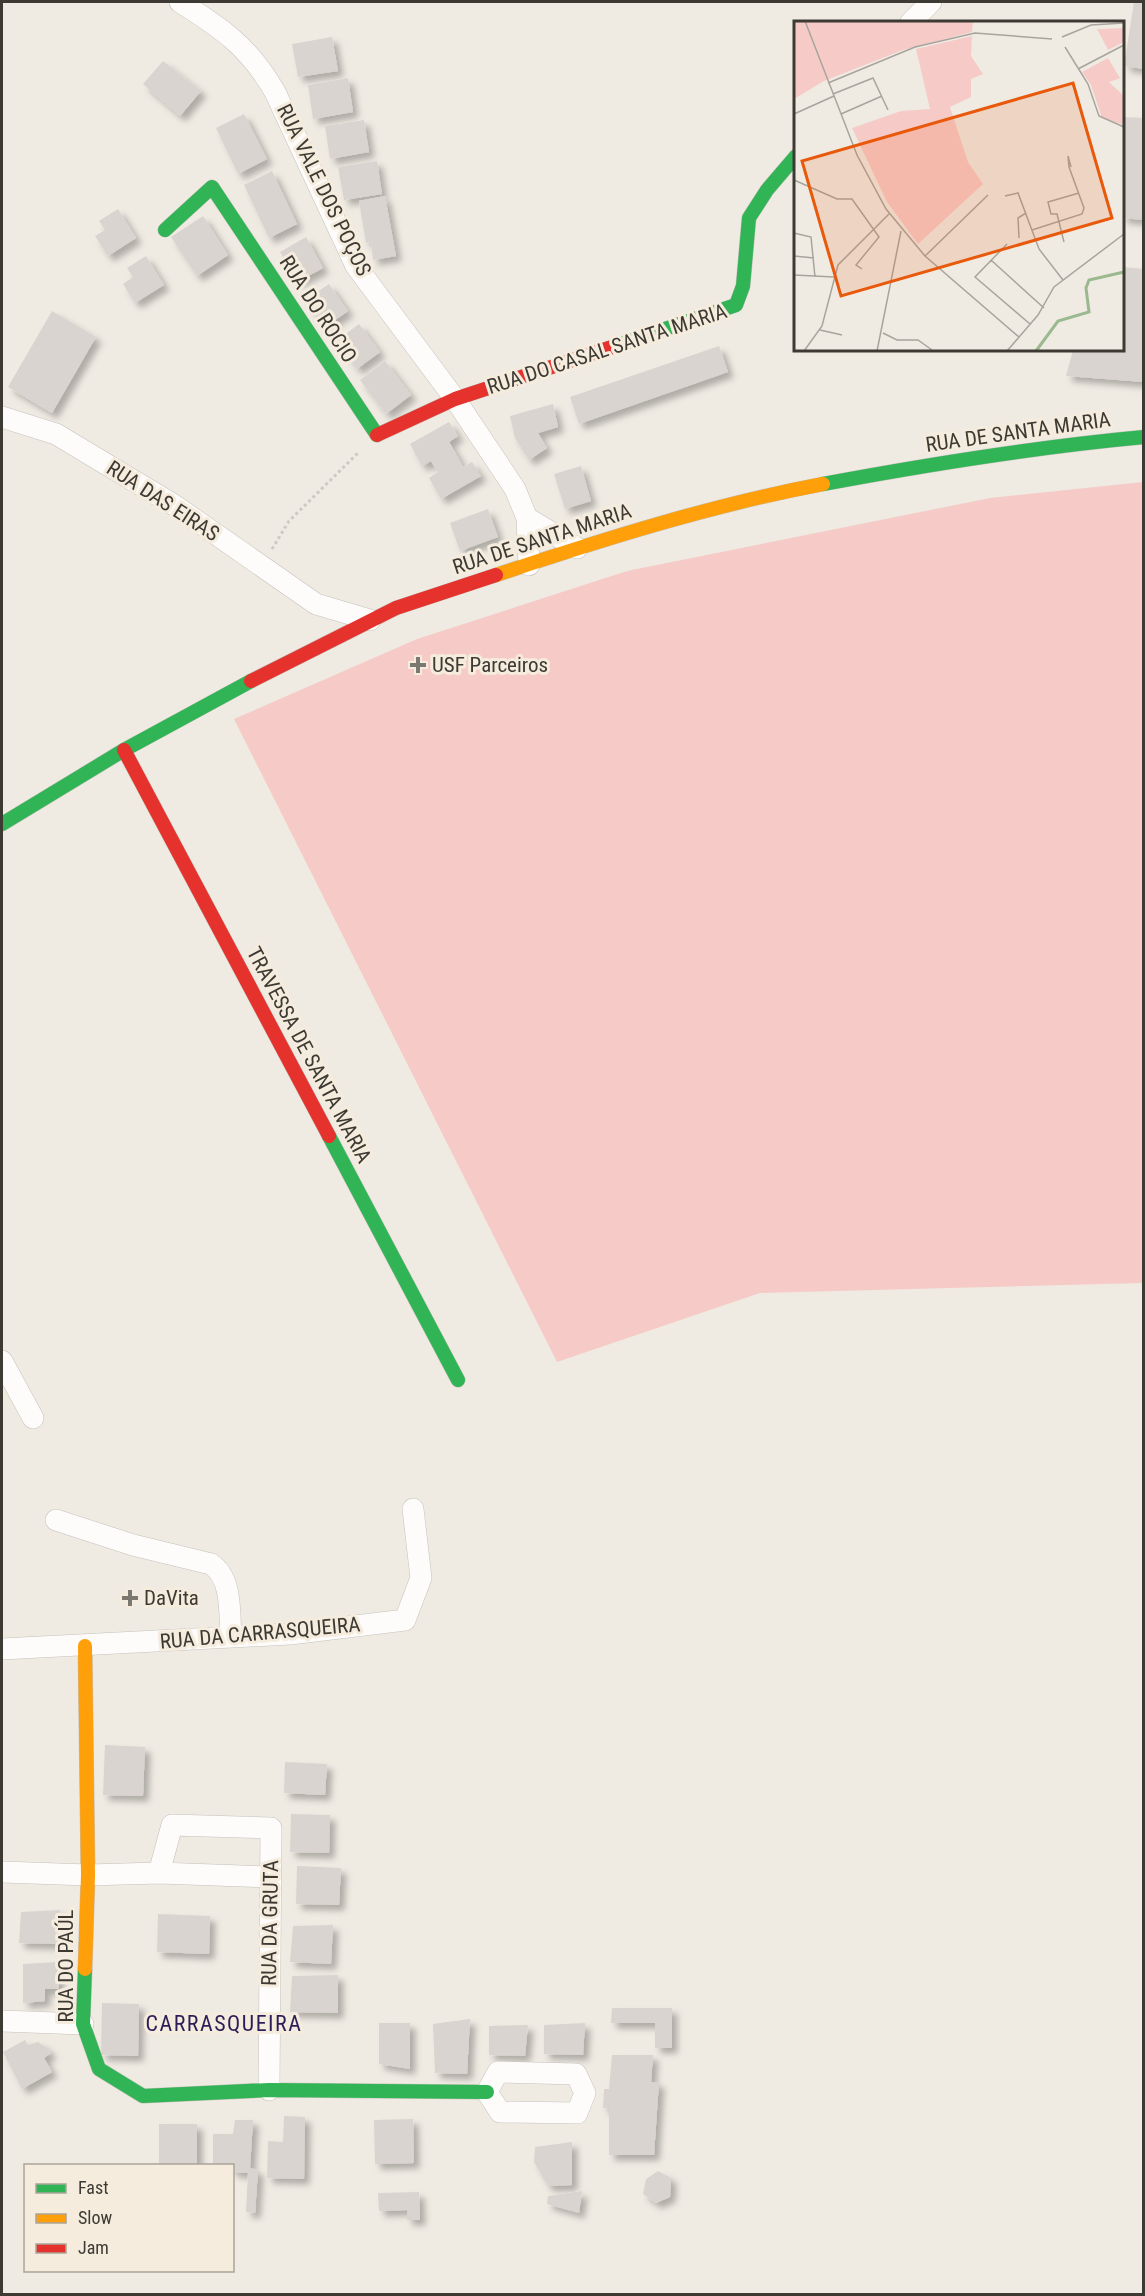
<svg xmlns="http://www.w3.org/2000/svg" width="1145" height="2296" font-family="'Roboto Condensed',sans-serif">
<style>
.green{fill:#f6cbc7}
.building{fill:#d9d4cf;filter:url(#shadow)}
.lines{fill:none;stroke-linecap:round;stroke-linejoin:round}
.street-casing{stroke:#c5c1bb;stroke-width:22}
.fast-casing{stroke:#c5c1bb;stroke-width:15}
.slow-casing{stroke:#c5c1bb;stroke-width:15}
.jam-casing{stroke:#c5c1bb;stroke-width:15}
.path{stroke:#cccac6;stroke-width:3;stroke-dasharray:3 3;stroke-linecap:butt}
.street{stroke:#fdfcfb;stroke-width:21}
.fast{stroke:#30b455;stroke-width:14}
.slow{stroke:#ff9f0a;stroke-width:14}
.jam{stroke:#e5322d;stroke-width:14}
.poi-dot{fill:#7b7871;stroke:#f5ecdd;stroke-width:2}
.labels{text-anchor:middle;dominant-baseline:central;stroke-width:6;stroke-linejoin:round;paint-order:stroke}
.street-label{font-size:21px;fill:#3d3a34;stroke:#f5ecdd}
.poi-label{font-size:21px;fill:#3d3a34;stroke:#f5ecdd;text-anchor:start}
.neighbourhood-label{font-size:22px;letter-spacing:1.5px;fill:#2b1e58;stroke:#f5ecdd}
.inset-river{fill:none;stroke:#9bb98e;stroke-width:3}
.inset-road{fill:none;stroke:#a8a49d;stroke-width:1.5}
.view{fill:#e8590c;fill-opacity:0.15;stroke:#e8590c;stroke-width:3}
.inset-edge{fill:none;stroke:#3d3a34;stroke-width:3}
</style>
<defs>
<filter id="shadow"><feDropShadow dx="5.5" dy="5.5" stdDeviation="3" flood-color="#0004"/></filter>
</defs>
<rect width="100%" height="100%" fill="#efebe3"/>
<path class="green" d="M1143,482V1283L760,1293L557,1362L234,719L417,639L627,571L990,498Z"/>
<path class="building" d="M1134,2H1144V69L1124,66Z
M332,37L338,71L298,77L292,44Z
M163,61L201,91L180,116L143,84Z
M348,78L353,112L313,119L308,85Z
M244,114L267,159L238,174L216,128Z
M1124,117L1144,118V220L1122,218Z
M364,120L369,152L330,159L325,126Z
M377,161L382,194L344,200L338,167Z
M272,171L297,224L269,238L244,185Z
M385,196L396,256L373,260L371,242L366,243L359,201Z
M118,209L136,238L108,256L95,236L105,230L99,221Z
M203,216L228,255L197,276L171,237Z
M306,237L323,268L297,282L280,252Z
M146,256L164,285L135,303L123,284L133,277L127,268Z
M1122,267L1144,269V382L1066,376L1073,350H1122Z
M329,284L348,311L324,328L305,300Z
M52,311L96,337L52,413L8,387Z
M359,324L380,352L357,369L336,341Z
M719,346L728,372L579,424L570,397Z
M385,361L411,395L386,414L360,380Z
M553,404L558,427L538,433L547,448L529,460L515,438L510,416Z
M449,422L458,436L449,442L456,454L463,467L472,462L481,476L441,499L429,478L438,472L434,466L431,461L422,466L410,444Z
M581,466L591,501L565,509L554,474Z
M488,509L498,537L460,551L450,523Z
M105,1745L145,1747L143,1796L103,1795Z
M285,1762L327,1764L325,1795L284,1793Z
M291,1814L330,1815L329,1853L290,1852Z
M297,1866L341,1868L339,1905L296,1904Z
M60,1910L58,1944L19,1943L21,1912Z
M158,1914L210,1916L209,1954L157,1952Z
M333,1925L331,1964L290,1962L293,1926Z
M58,1962L59,1989H45V2001L23,2003V1964Z
M338,1975V2013L290,2012L292,1976Z
M102,2003L139,2004L138,2056L101,2055Z
M612,2008H672V2048H655V2023H611Z
M470,2019L467,2074L435,2073L433,2024Z
M379,2023H410V2069L379,2064Z
M585,2023L583,2055L544,2054V2025Z
M528,2025L525,2056L489,2055V2026Z
M25,2040L28,2045L38,2042L46,2047L51,2053L44,2058L52,2072L22,2089L3,2052Z
M612,2055H653L651,2082H659L654,2155H609V2108H603L604,2089H609Z
M284,2116L305,2117L304,2179L267,2178L268,2141L283,2142Z
M413,2119L414,2163L375,2164L374,2120Z
M235,2120H253L250,2168L258,2170L255,2213L246,2212L248,2173L232,2172V2166H213V2134H233Z
M159,2124H197V2166H159Z
M572,2142V2185L548,2186L534,2162L535,2147Z
M658,2171L671,2178L670,2197L656,2203L643,2194L646,2179Z
M582,2191L579,2213L547,2204L548,2196Z
M419,2192L420,2220H407V2210L379,2211L378,2193Z"/>
<g class="lines">
<defs>
<path id="street" d="M180,2C223,29 249,47 275,92L356,266L455,399L515,489L527,518L529,565
M911,22L931,2
M2,417L56,434L174,505L316,604L370,620
M527,518L577,548
M2,1361L33,1418
M56,1520L133,1545L211,1564C233,1579 229,1613 231,1637
M2,1649L290,1634L405,1620L421,1578L413,1509
M2,1872L88,1875L159,1873L172,1825L271,1828L269,2090
M159,1873L271,1877
M2,2021L83,2024
M498,2072L576,2074L585,2093L577,2113L500,2112L487,2092Z"/>
<path id="fast" d="M165,230L212,187L377,435
M615,346L736,305L743,286L749,218L767,190L796,156
M823,484C930,464 1036,447 1144,437
M2,824L124,750L251,681
M329,1136L458,1380
M85,1969L83,2024L99,2069L143,2096L269,2090L487,2092"/>
<path id="slow" d="M496,575C604,539 712,505 823,484
M85,1969L88,1875L85,1646"/>
<path id="jam" d="M377,435L455,399L615,346
M251,681L396,608L496,575
M124,750L329,1136"/>
</defs>
<use href="#street" class="street-casing"/>
<use href="#fast" class="fast-casing"/>
<use href="#slow" class="slow-casing"/>
<use href="#jam" class="jam-casing"/>
<path class="path" d="M272,549L289,521L359,452"/>
<use href="#street" class="street"/>
<use href="#fast" class="fast"/>
<use href="#slow" class="slow"/>
<use href="#jam" class="jam"/>
</g>
<g class="poi-dot">
<path d="M415 656h6v6h6v6h-6v6h-6v-6h-6v-6h6z"/>
<path d="M127 1589h6v6h6v6h-6v6h-6v-6h-6v-6h6z"/>
</g>
<g class="labels">
<g class="street-label">
<text transform="translate(324 190) rotate(64)">RUA VALE DOS POÇOS</text>
<text transform="translate(318 309) rotate(57)">RUA DO ROCIO</text>
<text transform="translate(607 349) rotate(-18)">RUA DO CASAL SANTA MARIA</text>
<text transform="translate(1018 432) rotate(-8)">RUA DE SANTA MARIA</text>
<text transform="translate(163 501) rotate(33)">RUA DAS EIRAS</text>
<text transform="translate(542 539) rotate(-18)">RUA DE SANTA MARIA</text>
<text transform="translate(309 1055) rotate(62)">TRAVESSA DE SANTA MARIA</text>
<text transform="translate(260 1633) rotate(-5)">RUA DA CARRASQUEIRA</text>
<text transform="translate(270 1923) rotate(-89)">RUA DA GRUTA</text>
<text transform="translate(66 1966) rotate(-90)">RUA DO PAÚL</text>
</g>
<g class="poi-label">
<text x="432" y="665">USF Parceiros</text>
<text x="144" y="1598">DaVita</text>
</g>
<g class="neighbourhood-label">
<text x="224" y="2023">CARRASQUEIRA</text>
</g>
</g>
<g transform="translate(794 21)">
<rect width="330" height="330" fill="#efebe3"/>
<path d="M0,0H179L178,11L109,29L30,60L0,78ZM330,7V21L314,29L303,8ZM178,15L177,35L189,53L177,58V76L156,86L174,141L189,163L124,223L93,181L58,107L107,90L136,88L122,28ZM314,37L326,57L330,56L315,61L330,75V104L308,97L297,64L288,51Z" fill="#f6cbc7"/>
<path class="inset-river" d="M242,330L264,300L295,291L292,267L295,259L330,251"/>
<path class="inset-road" d="M11,0L63,134L92,188L131,235L225,316M268,16L297,4L330,2M271,26L294,63L305,95L330,106M284,48L330,24M34,62L121,26L181,12L258,18M39,73L79,57L94,89M0,93L40,75M47,93L88,75M0,159L43,178H58L85,216L62,244L68,248M211,175L224,172L245,228L269,259M238,209L288,193L290,187L275,146L274,135L277,146M0,212L17,216L21,256M225,217L224,197L232,192M270,221L263,193H257L254,181L285,172M213,223L181,256L236,303M0,235L20,237M131,235L194,174M197,239L250,287M0,254L40,256M26,309L48,314M89,312L103,319H124L138,329M10,330L28,305L44,244L95,193M83,330L107,210M213,330L244,294L260,266L330,213"/>
<path class="view" d="M279,62L318,197L47,275L8,140Z"/>
<rect width="330" height="330" class="inset-edge"/>
</g>
<rect width="1145" height="2296" fill="none" stroke="#3d3a34" stroke-width="6"/>
<rect x="24" y="2164" width="210" height="108" fill="#f5ecdd" stroke="#aba599" stroke-width="1.5"/>
<rect x="36" y="2184" width="30" height="9" fill="#30b455" stroke="#aba599" stroke-width="1.5"/>
<text x="78" y="2194" font-size="18" fill="#3d3a34">Fast</text>
<rect x="36" y="2214" width="30" height="9" fill="#ff9f0a" stroke="#aba599" stroke-width="1.5"/>
<text x="78" y="2224" font-size="18" fill="#3d3a34">Slow</text>
<rect x="36" y="2244" width="30" height="9" fill="#e5322d" stroke="#aba599" stroke-width="1.5"/>
<text x="78" y="2254" font-size="18" fill="#3d3a34">Jam</text>
</svg>
